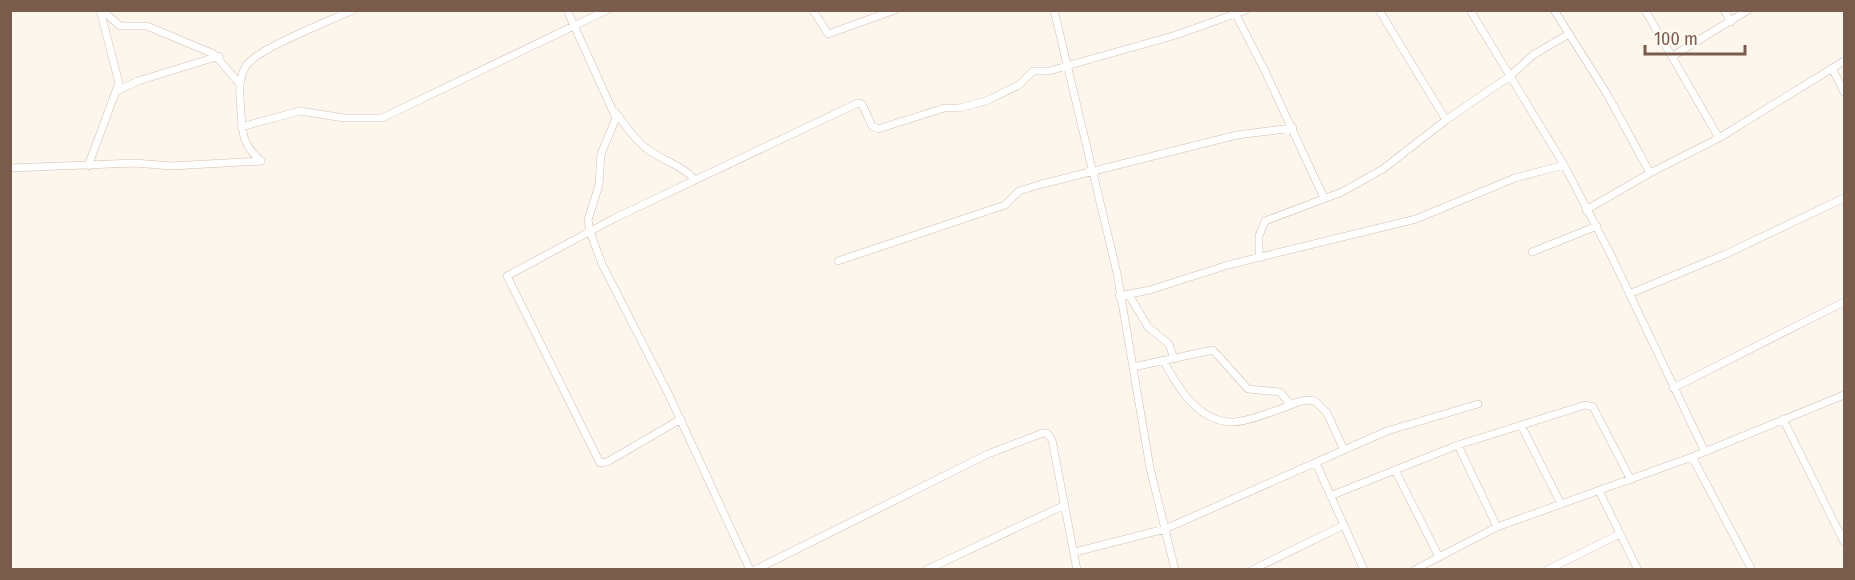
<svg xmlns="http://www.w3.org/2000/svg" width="1855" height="580" font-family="'Fira Sans Condensed',sans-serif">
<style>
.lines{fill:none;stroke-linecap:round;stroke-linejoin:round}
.street-casing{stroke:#d1beb0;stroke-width:8}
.street{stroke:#fff;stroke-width:7}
</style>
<rect width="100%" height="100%" fill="#fdf6ec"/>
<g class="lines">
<defs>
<path id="street" d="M102,10L120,26H147L214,54L239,83
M567,10L616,118L601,154L599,185L588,220L590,232L602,264L669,395L750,570
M813,10L828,34L895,10
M1054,10L1117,273L1150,468L1175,570
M1379,10L1446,120
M1470,10L1564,165L1610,253L1704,450
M1554,10L1607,94L1650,173
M1645,10L1719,138
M1724,10L1731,22
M1236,15L1265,71L1324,198
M1673,56L1748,10
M1832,68L1844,92
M119,90L138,81L219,56
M615,112C625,124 633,138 646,148C662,161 681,164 695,180
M241,127L300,111L344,118H382L607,10
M261,161C243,146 242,133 241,112C240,96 237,81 246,66C256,49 332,20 353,10
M88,166L119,83L100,10
M10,168L135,163L171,166L261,161
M1586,210L1650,173L1719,138L1844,61
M1532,252L1597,226
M1259,258V236L1265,221L1342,192L1383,169L1446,120L1510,76L1533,55L1569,34
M838,261L1005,205L1019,191L1042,184L1237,135L1293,128
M1629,294L1726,254L1844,198
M1129,295L1148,327L1169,344L1174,359
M1119,296L1150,290L1228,265L1416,219L1515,178L1564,165
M1163,360C1177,386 1198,423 1234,422C1250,421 1268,413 1283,408C1293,404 1304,398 1315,401L1327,413L1344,450
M1133,367L1213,350L1248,389L1280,392L1291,405
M1673,388L1844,302
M681,419L607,462L600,463L507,276L615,218L858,103L862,104L872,126L878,129L944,108H959L986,101L1019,85L1033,71H1049L1176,35L1246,10
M1783,419L1844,542
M1522,427L1561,504
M1458,445L1497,527
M1692,457L1752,570
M1316,463L1364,570
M1395,470L1438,555
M1599,491L1638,570
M1330,496L1458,445L1585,405L1593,407L1631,480
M1075,552L1165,529L1387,431L1478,404
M755,570L988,454L1043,433H1047L1052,440L1077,570
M926,570L1065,505
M1252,570L1342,526
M1414,570L1497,527L1692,457L1844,395
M1547,570L1620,534"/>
</defs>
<use href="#street" class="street-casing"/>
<use href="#street" class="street"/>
</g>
<rect width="1855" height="580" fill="none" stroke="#7a5c4d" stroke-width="24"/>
<path d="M1645 45v9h100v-9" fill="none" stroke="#7a5c4d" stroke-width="3"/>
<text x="1654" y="45" font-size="18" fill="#7a5c4d" stroke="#fffaf3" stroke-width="4.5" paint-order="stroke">100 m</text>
</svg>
